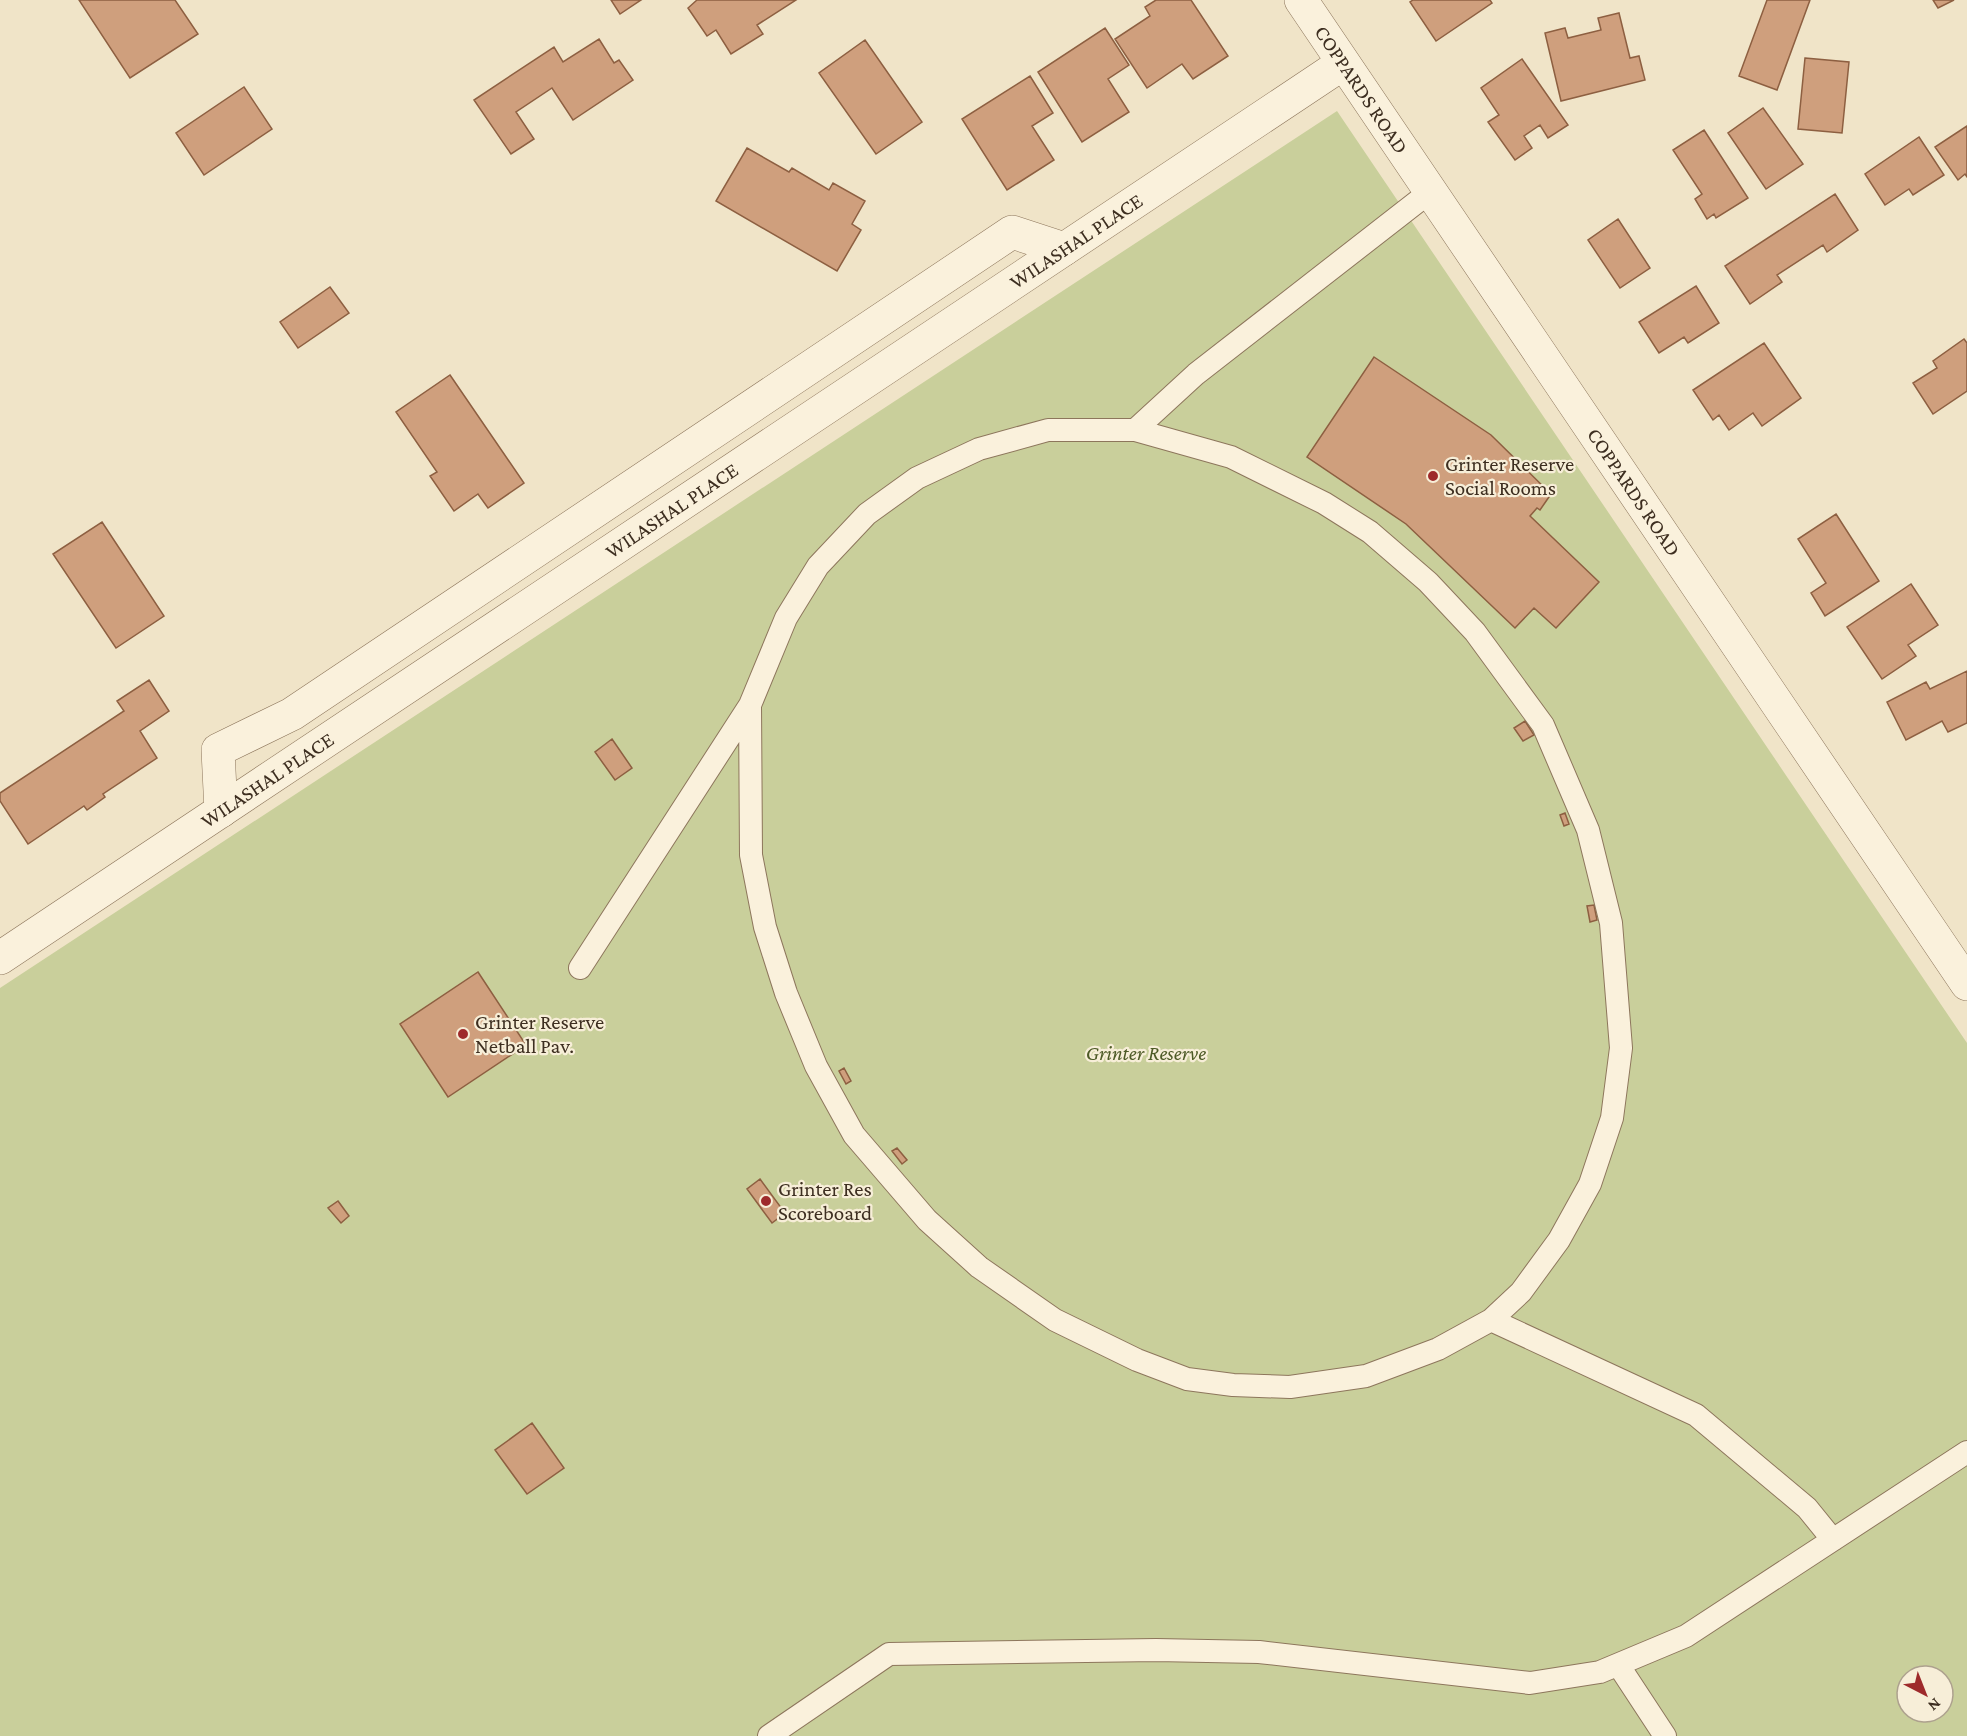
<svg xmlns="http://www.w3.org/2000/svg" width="1967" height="1736" viewBox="0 0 1967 1736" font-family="'Crimson Pro',serif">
<rect width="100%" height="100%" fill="#f0e4c8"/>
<path fill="#c9cf9b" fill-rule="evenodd" d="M1337,111L1967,1043V1736H0V988ZM1907,1676H1943V1712H1907Z"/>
<path fill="#cf9f7d" stroke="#8d5f41" stroke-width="1.5" d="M79,0H175L198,34L130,78Z
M611,0H641L620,14Z
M697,0H796L757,25L763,34L731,54L716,30L707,36L688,8Z
M1156,0H1191L1228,56L1193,79L1182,64L1147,88L1115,39L1150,16L1145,7Z
M1413,0H1490L1492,3L1436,41L1410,2Z
M1767,0H1810L1777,90L1739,76Z
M1933,0H1954L1938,8Z
M1619,13L1630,58L1639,56L1645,80L1561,101L1545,33L1565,28L1568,38L1601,30L1598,18Z
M1105,28L1129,65L1108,79L1129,112L1082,142L1038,72Z
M599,39L614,63L619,60L633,80L573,120L552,88L516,112L534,139L511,154L474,100L554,47L563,62Z
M865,40L922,122L876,154L819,73Z
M1805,58L1849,62L1842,133L1798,129Z
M1522,59L1568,125L1548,138L1540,125L1524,136L1532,148L1515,160L1488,122L1499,115L1481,88Z
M1030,76L1053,113L1032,126L1054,160L1007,190L962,119Z
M244,87L272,129L204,175L176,133Z
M1763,108L1803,164L1766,189L1728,133Z
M1967,126V177L1965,174L1958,180L1935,147Z
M1704,130L1748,198L1716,218L1714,214L1707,219L1695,199L1702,194L1673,150Z
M1919,137L1944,175L1913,195L1909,189L1885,205L1865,174Z
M747,148L789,172L792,168L829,190L833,183L865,201L852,224L861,230L837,271L716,201Z
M1835,194L1858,230L1827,252L1823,245L1777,275L1782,282L1750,304L1725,266Z
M1618,219L1650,268L1620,288L1588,240Z
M1696,286L1719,323L1688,343L1684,337L1659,353L1639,322Z
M330,287L349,313L298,348L280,322Z
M1964,339L1967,343V391L1933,414L1913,383L1937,368L1933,361Z
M1764,343L1801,398L1762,426L1753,413L1729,430L1719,415L1713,420L1693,390Z
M1374,357L1491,435L1551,494L1540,510L1537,508L1530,516L1599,582L1556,628L1534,608L1515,628L1406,524L1307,457Z
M450,375L524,483L488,508L478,494L454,511L430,476L437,472L396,412Z
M1836,514L1879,581L1825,616L1811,593L1826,583L1798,539Z
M102,522L164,616L116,648L53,554Z
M1911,584L1938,625L1908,645L1916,656L1882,679L1847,627Z
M1967,671V723L1948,732L1942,721L1906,740L1887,702L1926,682L1930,689Z
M149,680L169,711L140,731L157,758L103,794L105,797L87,810L84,806L28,844L0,801V793L124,711L117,701Z
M1525,721L1534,735L1523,741L1514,728Z
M612,739L632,768L615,780L595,752Z
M1565,813L1569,824L1564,826L1560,815Z
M1594,905L1597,920L1590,922L1587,906Z
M478,972L526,1045L448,1097L400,1024Z
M844,1068L851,1081L846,1084L839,1071Z
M897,1148L907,1160L902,1164L892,1151Z
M760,1179L785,1213L772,1223L747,1189Z
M338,1201L349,1216L341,1223L328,1208Z
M532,1423L564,1468L527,1494L495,1450Z"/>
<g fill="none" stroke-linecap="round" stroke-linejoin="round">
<defs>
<path id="service" d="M1048,430H1135L1231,457L1324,503L1370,532L1428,582L1475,632L1543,725L1588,830L1611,923L1621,1048L1612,1118L1590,1184L1559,1240L1521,1292L1491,1320L1438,1349L1366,1376L1290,1387L1233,1385L1187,1379L1137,1360L1055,1320L979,1267L927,1220L854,1135L816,1066L786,993L765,927L751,855L750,705L786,618L818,566L867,514L917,478L979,449Z
M1135,430L1196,374L1431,191
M580,968L750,705
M1491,1320L1696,1415L1807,1508L1833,1540
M1619,1666L1665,1736
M769,1736L889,1654L1156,1650L1259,1652L1530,1683L1600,1672L1686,1636L1967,1452"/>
<g id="minor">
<path d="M221,811L218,750L292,714L1012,232L1064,249"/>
<path id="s1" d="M0,958L1342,64"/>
</g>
<g id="tertiary">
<path id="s2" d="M1301,0L1967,984"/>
</g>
</defs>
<use href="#service" stroke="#8d765c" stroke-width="24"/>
<use href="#minor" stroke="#8d765c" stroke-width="34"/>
<use href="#tertiary" stroke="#8d765c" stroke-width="34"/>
<use href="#service" stroke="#faf1dc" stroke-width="22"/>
<use href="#minor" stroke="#faf1dc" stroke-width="33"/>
<use href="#tertiary" stroke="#faf1dc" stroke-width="33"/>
</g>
<g fill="#9e2a2b" stroke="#f7eed8" stroke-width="2">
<circle cx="1433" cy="476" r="6"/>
<circle cx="463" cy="1034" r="6"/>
<circle cx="766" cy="1201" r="6"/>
</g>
<g text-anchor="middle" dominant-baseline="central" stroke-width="4.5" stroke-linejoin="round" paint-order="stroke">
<g font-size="21" fill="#3d2e20" stroke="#f7eed8">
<text stroke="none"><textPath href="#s2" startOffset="108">COPPARDS ROAD</textPath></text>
<text stroke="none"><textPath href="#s1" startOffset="1293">WILASHAL PLACE</textPath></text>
<text stroke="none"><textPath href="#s2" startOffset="594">COPPARDS ROAD</textPath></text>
<text stroke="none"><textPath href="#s1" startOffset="807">WILASHAL PLACE</textPath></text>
<text stroke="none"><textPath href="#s1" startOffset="321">WILASHAL PLACE</textPath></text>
</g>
<g font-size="21" fill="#3d2e20" stroke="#f7eed8" text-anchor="start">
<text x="1445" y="464">Grinter Reserve<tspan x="1445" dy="24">Social Rooms</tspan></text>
<text x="475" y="1022">Grinter Reserve<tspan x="475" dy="24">Netball Pav.</tspan></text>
<text x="778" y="1189">Grinter Res<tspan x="778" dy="24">Scoreboard</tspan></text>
</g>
<g font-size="21" font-style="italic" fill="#4d5a26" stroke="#f7eed8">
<text x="1146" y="1053">Grinter Reserve</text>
</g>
</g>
<g transform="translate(1925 1694) rotate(138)"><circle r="28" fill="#f7eed8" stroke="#ada18e" stroke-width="1.5"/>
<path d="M0-4.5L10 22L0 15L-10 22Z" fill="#9e2a2b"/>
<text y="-9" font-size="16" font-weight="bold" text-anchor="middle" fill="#3d2e20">N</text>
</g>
</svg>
